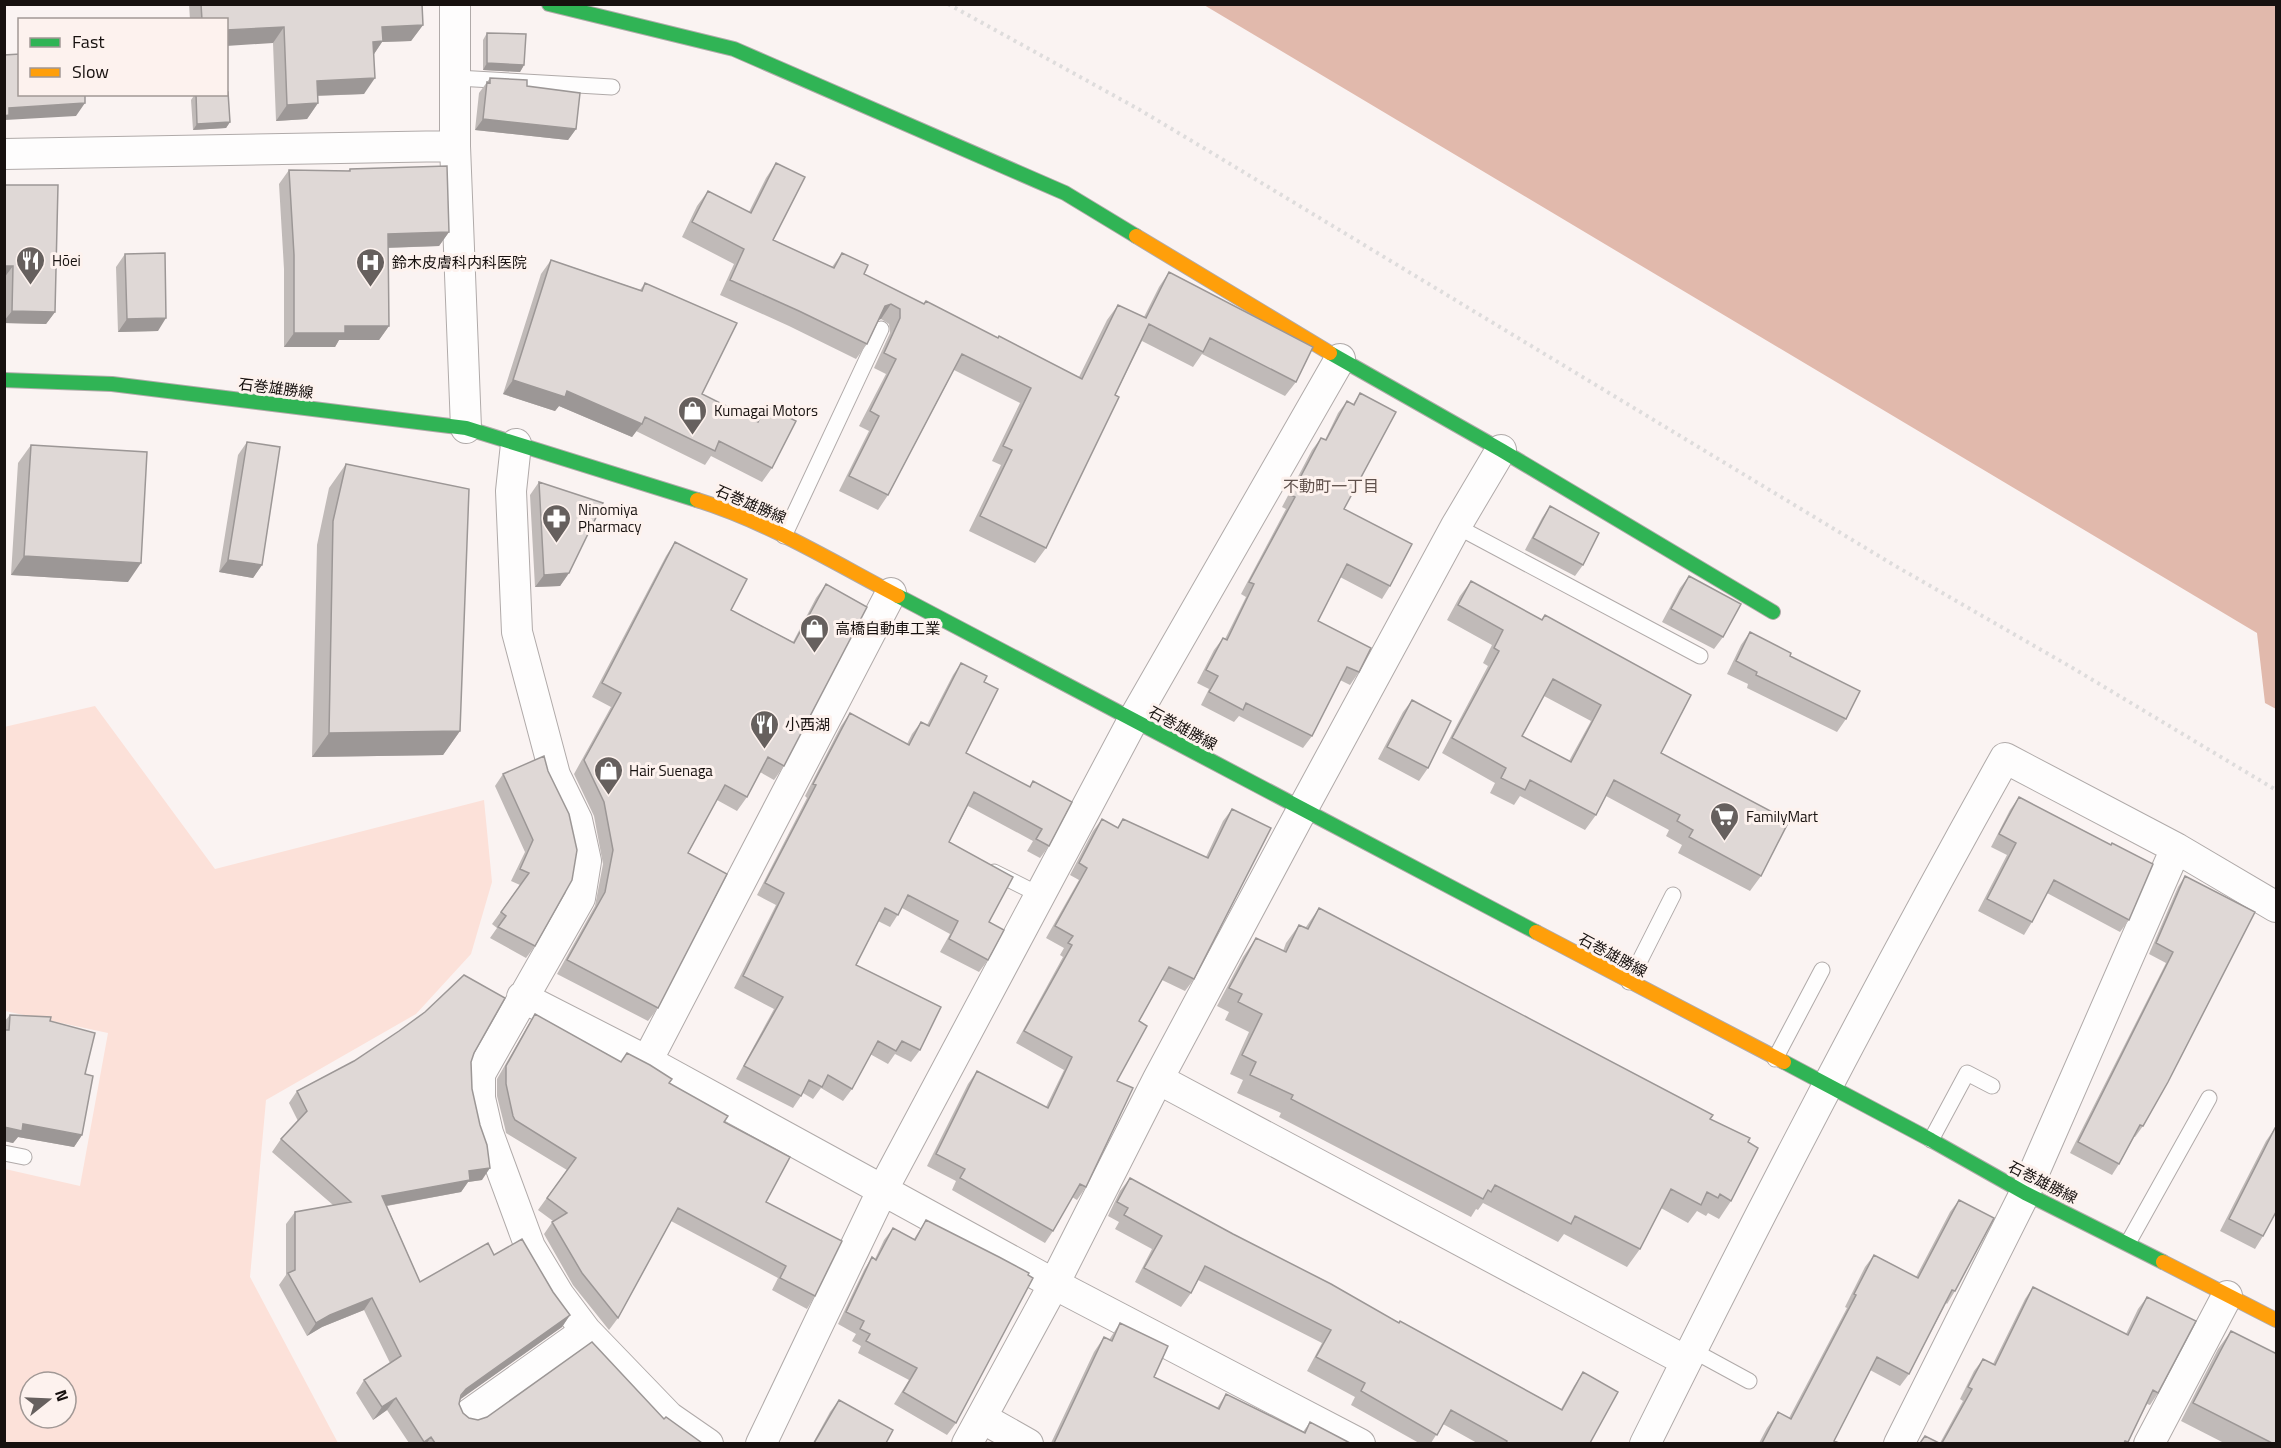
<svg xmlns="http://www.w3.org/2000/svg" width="2281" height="1448" viewBox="0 0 2281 1448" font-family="'Titillium Web','Noto Sans JP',sans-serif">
<rect width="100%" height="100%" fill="#faf3f2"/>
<path fill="#fce1d9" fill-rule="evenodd" d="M95,706L215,869L484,800L492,882L471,954L416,1014L266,1100L250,1277L338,1443H5V1169L80,1186L108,1033L5,1011L4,727ZM30,1382H66V1418H30Z"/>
<path fill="#e1b9ac" d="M1204,5H2276V709L2265,703L2257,633Z"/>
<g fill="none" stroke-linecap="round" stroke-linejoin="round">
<defs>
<path id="lane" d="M457,78L612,87
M1456,526L1700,656
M784,536L881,329
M994,872L1040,895
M1629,982L1673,895
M1775,1059L1822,970
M1931,1140L1967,1073L1992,1086
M4,1153L24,1157
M2128,1243L2209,1098
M1692,1350L1749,1381"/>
<path id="street" d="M455,4V146L466,428
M4,154L455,146
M516,444L511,491L517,632L555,775L577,820L586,861L580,898L480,1074V1098L488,1133L530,1247L559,1295L586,1331L669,1417L708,1444
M522,997L647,1061L1054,1284L1360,1444
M647,1061L891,593
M1158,1079L1686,1361
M468,1415L586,1331
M982,1418L1028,1444
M761,1444L882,1191L1040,895L1133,720L1340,359
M967,1444L1054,1284L1158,1079L1302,810L1456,526L1501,450
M1645,1444C1760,1212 1879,983 2005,758L2176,848L2276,907
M1899,1444L2025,1193L2176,848
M2149,1444L2227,1296"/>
<path id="fast" d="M549,4L734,49L1065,193L1136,236
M1330,353L1501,450L1773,612
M4,380L112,384L466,428L697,500
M898,596L1536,932
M1784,1062L1931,1140L2025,1193L2163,1262"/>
<path id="slow" d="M1136,236L1330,353
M697,500C768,522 833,562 898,596
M1536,932L1784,1062
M2163,1262L2276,1320"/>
</defs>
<use href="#lane" stroke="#b0aaa9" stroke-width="17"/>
<use href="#street" stroke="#b0aaa9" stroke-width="32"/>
<use href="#fast" stroke="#b0aaa9" stroke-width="16"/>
<use href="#slow" stroke="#b0aaa9" stroke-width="16"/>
<path stroke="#dedcdc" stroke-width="4" stroke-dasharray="3 4.5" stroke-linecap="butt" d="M948,4L1140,110L1212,153L1892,564L2071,667L2276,790"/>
<use href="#lane" stroke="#fefdfd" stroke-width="15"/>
<use href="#street" stroke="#fefdfd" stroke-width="30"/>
<use href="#fast" stroke="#30b455" stroke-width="14"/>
<use href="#slow" stroke="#ff9f0a" stroke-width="14"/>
</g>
<path fill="#c0bab8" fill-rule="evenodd" d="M189,4H422L423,25L411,41L382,42L374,54L364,94L317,96L318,103L307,119L276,121L273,43L226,20H190Z
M487,33L524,65L520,72L483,70V40Z
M490,78L527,86L576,129L568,140L475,130L479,93Z
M195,94H226L230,122L226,128L193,130L191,100Z
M776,163L773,240L832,267L842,253L864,274L924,304L1079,377L1107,320L1118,305L1144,317L1159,287L1169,272L1296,382L1285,396L1202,354L1193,367L1142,341L1115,395L1046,548L1035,563L969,531L1001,465L992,461L1020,403L954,370L888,495L878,510L839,491L869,431L859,426L886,374L874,368L890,333L889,324L881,319L879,320L867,344L856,359L789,326L720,295L734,264L682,237L697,206L708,191L749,212L766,178Z
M350,169L449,232L439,246L388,248L389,326L379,340H339L335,347H284V269L279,184L289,170L348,171Z
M4,185L55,312L46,324L4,323Z
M125,254L158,331L118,332L116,267Z
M551,260L640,290L645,283L702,394L756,421L766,406L772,468L762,482L711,456L705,465L636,431L632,437L559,406L555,411L503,394L541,274Z
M1360,393L1344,509L1390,586L1382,599L1340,577L1318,621L1359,672L1350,685L1340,680L1312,736L1303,748L1239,716L1234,722L1201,705L1209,689L1197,683L1214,650L1223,638L1225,639L1246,597L1241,594L1286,509L1282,507L1312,450L1321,438L1325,440L1338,413L1347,401L1353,404Z
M247,442L262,565L253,578L219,572L238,455Z
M31,445L128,582L11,575L18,463Z
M346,464L460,731L443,755L312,757L317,545L329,488Z
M539,482L569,573L560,586L535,587L530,495Z
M1550,506L1583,565L1575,576L1525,550L1542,518Z
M675,542L731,610L793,642L816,598L826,584L784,766L774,780L760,772L747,797L737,811L717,800L688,853L658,1008L648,1021L557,974L595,906L603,864L594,816L574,774L611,707L592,697L666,556Z
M1689,576L1723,637L1714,649L1662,622L1680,588Z
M1471,581L1661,753L1761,876L1750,891L1678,853L1682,845L1666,836L1669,830L1606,796L1596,815L1585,830L1520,796L1514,805L1490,793L1495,783L1442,753L1488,666L1483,663L1492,645L1447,620L1460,596ZM1544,696L1591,721L1569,761L1522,736Z
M1750,632L1790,656L1846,719L1837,732L1747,688L1748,684L1727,674L1741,645Z
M961,663L984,682L966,753L1029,787L1033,781L1049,846L1040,858L1027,851L1033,841L968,806L949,842L989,922L988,960L979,972L940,952L950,934L902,908L890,927L878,921L856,965L920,1050L911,1062L895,1054L888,1064L870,1054L852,1089L843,1101L821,1088L813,1099L803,1093L793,1108L736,1079L774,1009L734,988L776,905L757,895L807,798L805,796L841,726L850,713L907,744L912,734L921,722L927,725L953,675Z
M1412,700L1428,768L1419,781L1378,759L1403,712Z
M544,756L535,946L526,958L490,938L497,928L492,924L520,885L511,881L525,852L495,786L503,774Z
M2019,797L2129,920L2120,932L2047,893L2032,922L2024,935L1978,911L2007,855L1991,847L2010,810Z
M1232,809L1194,979L1185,991L1162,980L1139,1021L1117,1081L1086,1187L1077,1200L1072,1197L1053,1231L1045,1243L952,1190L956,1181L927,1166L968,1084L977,1071L1046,1107L1064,1070L1016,1043L1063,957L1060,955L1064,948L1046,938L1079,880L1070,875L1093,831L1102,819L1117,828L1123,819L1206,857L1223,821Z
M2185,876L2255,912L2143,1126L2135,1137H2134L2119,1164L2112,1175L2070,1153L2166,963L2149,954L2178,887Z
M1319,908L1710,1119L1748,1142L1731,1201L1719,1219L1708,1213L1706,1216L1697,1211L1688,1223L1661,1208L1640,1249L1627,1267L1564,1234L1558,1242L1483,1203L1478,1210L1476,1209L1471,1217L1279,1117L1281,1113L1237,1093L1243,1080L1230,1074L1249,1032L1225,1020L1229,1012L1217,1006L1243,957L1256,938L1283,951L1286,943L1299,925L1306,927Z
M535,1014L621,1062L627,1053L724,1122L815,1296L807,1309L772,1290L778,1278L671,1221L618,1318L609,1330L573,1285L544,1234L553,1221L538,1210L567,1170L506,1133L505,1128L497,1096V1079L527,1027Z
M10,1015L50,1021L85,1074L82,1135L74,1147L18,1137L13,1143L4,1141V1022Z
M474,1053L471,1062L472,1089L482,1180L468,1182L461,1192L387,1206L420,1282L494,1255L553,1292L570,1315L562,1327L460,1399L459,1404L463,1413L469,1418L478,1420L664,1419L702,1443H409L387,1410L373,1420L356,1393L364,1380L390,1363L364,1310L322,1327L307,1336L279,1285L286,1275V1224L295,1212L333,1205L272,1152L281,1139L298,1121L289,1103L297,1091Z
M2275,1128L2263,1236L2255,1249L2220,1231L2266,1141Z
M1130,1178L1233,1234L1561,1409L1574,1386L1583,1372L1590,1443H1477L1443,1424L1431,1443H1419L1351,1405L1355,1397L1307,1371L1322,1343L1198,1280L1191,1293L1181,1307L1135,1282L1152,1249L1115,1229L1119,1222L1108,1216L1120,1191Z
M1959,1200L1955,1291L1947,1304L1946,1303L1909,1374L1900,1386L1870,1370L1834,1441L1839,1443H1759L1767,1428L1778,1412L1789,1418L1847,1308L1845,1307L1865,1267L1874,1255L1916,1277L1950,1212Z
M926,1220L956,1423L947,1435L894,1404L909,1380L858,1353L861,1346L852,1341L856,1334L838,1324L864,1270L872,1257L875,1259L884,1240L893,1228L914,1239Z
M2033,1287L2126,1334L2138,1309L2147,1297L2158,1393L2150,1405L2147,1404L2127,1443H1940L1963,1401L1960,1399L1974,1371L1983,1359L1993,1364L2025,1299Z
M1120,1323L1154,1377L1217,1408L1226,1394L1303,1432L1310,1422L1350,1443H1051L1094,1352L1104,1337L1109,1340Z
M2231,1331L2277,1443H2224L2181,1421L2218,1349Z
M839,1400L886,1443H813L830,1412Z"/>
<path fill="#9c9796" d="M423,25L411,41L382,42L372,57L370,43L382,27Z
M284,27L273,43L226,46V30Z
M487,63L524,65L520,72L483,70Z
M375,78L364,94L306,96L317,81Z
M85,103L76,116L5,120L4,122V114L9,108Z
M318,103L307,119L276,121L287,105Z
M483,119L576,129L568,140L475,130Z
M230,122L226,128L193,130L197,124Z
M449,232L439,246L379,248L388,234Z
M4,266H13L4,278Z
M891,304L881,319L875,321L885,306Z
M12,311L55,312L46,324L4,323V321Z
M166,318L158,331L118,332L127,319Z
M345,326H389L379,340H339L335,347H284L294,333Z
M513,380L567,391L642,424L632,437L559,406L555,411L503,394Z
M24,556L141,563L128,582L11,575Z
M228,560L262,565L253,578L219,572Z
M569,573L560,586L535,587L544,575Z
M460,731L443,755L312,757L329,733Z
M23,1124L82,1135L74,1147L18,1137L13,1143L4,1141V1127Z
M490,1168L482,1180L468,1182L461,1192L374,1208L382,1196L469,1171Z
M372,1298L364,1310L322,1327L307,1336L316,1323L330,1315Z
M570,1315L562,1327L458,1401L466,1389Z
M396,1398L387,1410L373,1420L382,1407Z
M431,1437L427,1443H423L424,1442Z"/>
<path fill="#dfd8d6" stroke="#9c9796" stroke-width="1.5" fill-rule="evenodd" d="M201,4H422L423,25L382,27L383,41L373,42L375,78L317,81L318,103L287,105L284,27L226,30V20H202Z
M487,33L526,34L524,65L487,63Z
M20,54V94H85V103L9,108V115L4,116V55Z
M490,78L527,80V86L580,93L576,129L483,119L487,82L490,83Z
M226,92H228L230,122L197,124L196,94H226Z
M776,163L805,177L773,240L834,268L842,253L868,265L864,274L924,304L926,301L998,338L999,336L1082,379L1118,305L1146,318L1169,272L1313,347L1296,382L1210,338L1203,352L1149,324L1115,395L1119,397L1046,548L980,516L1012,450L1003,446L1031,388L962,354L888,495L849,476L879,416L870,411L896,359L884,353L900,318V309L891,304L885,306L867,344L799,311L730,280L744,249L692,222L708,191L751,213Z
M447,166L449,232L388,234L389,326H345V333H294V255L289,170L350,171V169Z
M4,185H58L55,312L12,311L13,266H4Z
M165,253L166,318L127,319L125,254Z
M551,260L642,291L645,283L737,323L702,394L758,422L766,406L796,421L772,468L719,441L715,451L645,417L642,424L567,391L565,397L513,380Z
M1360,393L1396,412L1344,509L1412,544L1390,586L1347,564L1318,621L1371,648L1359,672L1347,667L1312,736L1246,703L1243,710L1209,692L1218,676L1206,670L1223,638L1227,640L1254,584L1249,582L1295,497L1291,495L1321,438L1326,440L1347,401L1354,405Z
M247,442L280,447L262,565L228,560Z
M31,445L147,452L141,563L24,556Z
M346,464L469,489L460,731L329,733L333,521Z
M539,482L603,503L569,573L544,575Z
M1550,506L1599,533L1583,565L1533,538Z
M675,542L747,579L731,610L794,643L826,584L867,607L784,766L768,757L747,797L725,785L688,853L727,874L658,1008L567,960L605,892L613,850L604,802L584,760L621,693L602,683Z
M1689,576L1741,604L1723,637L1671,609Z
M1471,581L1542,620L1545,615L1691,695L1661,753L1789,821L1761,876L1689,837L1693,830L1677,821L1680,815L1614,780L1596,815L1530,780L1525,790L1501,778L1506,768L1452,738L1499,651L1494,648L1503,630L1458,605ZM1553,679L1601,705L1571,762L1522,736Z
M1750,632L1791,653L1790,656L1860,691L1846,719L1756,675L1757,672L1736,661Z
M961,663L987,676L984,682L998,689L966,753L1030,787L1033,781L1072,802L1049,846L1036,839L1042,829L974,792L949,842L1013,877L989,922L1004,930L988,960L949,939L958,921L908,895L898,915L885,908L856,965L941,1007L920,1050L902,1041L896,1051L878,1041L852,1089L828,1075L822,1087L809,1080L801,1096L744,1066L783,997L743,976L784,893L765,883L816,785L813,784L850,713L909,745L921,722L929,726Z
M1412,700L1451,721L1428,768L1387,747Z
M544,756L548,771L569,814L577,850L572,880L535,946L498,927L506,916L501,912L529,873L520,869L533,840L503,774Z
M2019,797L2111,845L2112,843L2153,864L2129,920L2054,880L2032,922L1987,899L2016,843L1999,834Z
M1232,809L1271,828L1194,979L1169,967L1139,1021L1147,1026L1117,1081L1133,1088L1086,1187L1080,1184L1053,1231L960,1178L965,1169L936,1154L977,1071L1048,1108L1072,1057L1024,1031L1072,945L1068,943L1073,936L1055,926L1087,868L1079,863L1102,819L1118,828L1123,819L1208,858Z
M2185,876L2255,912L2168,1082L2143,1126L2140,1125L2119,1164L2078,1142L2173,952L2156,943Z
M1319,908L1713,1115L1710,1119L1750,1138L1748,1142L1758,1148L1731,1201L1720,1194L1718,1198L1707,1192L1701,1205L1671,1189L1640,1249L1575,1216L1571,1224L1495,1185L1491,1192L1488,1190L1483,1199L1291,1099L1293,1095L1250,1075L1256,1062L1242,1055L1262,1014L1238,1002L1242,994L1229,988L1256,938L1286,952L1299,925L1308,929Z
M464,975L505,998L474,1053L471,1062L472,1089L480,1125L487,1145L490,1168L469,1171L470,1180L382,1196L420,1282L488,1243L494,1255L522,1239L553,1292L570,1315L466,1389L461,1395L459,1404L463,1413L469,1418L478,1420L487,1417L592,1342L664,1419L666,1417L702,1443H435L431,1437L424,1442L396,1398L382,1407L364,1380L401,1356L372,1298L330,1315L316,1323L288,1273L295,1270V1212L351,1202L281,1139L307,1111L297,1091L354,1061L399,1031L425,1012Z
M535,1014L621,1062L627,1053L650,1065L672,1079L669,1083L728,1116L724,1122L790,1157L766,1202L842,1241L815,1296L780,1278L786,1266L678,1208L618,1318L582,1273L552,1222L567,1213L547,1198L576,1158L515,1120L513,1116L506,1084V1066Z
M10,1015L51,1017L50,1021L95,1033L85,1074L93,1076L82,1135L23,1124L22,1131L4,1127V1030H9Z
M2275,1128L2277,1129V1210L2263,1236L2229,1219Z
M1130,1178L1233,1234L1331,1284L1399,1323L1400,1321L1562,1410L1583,1372L1618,1392L1590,1443H1506L1507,1441L1451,1410L1437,1435L1361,1391L1365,1383L1316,1357L1331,1330L1205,1266L1191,1293L1144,1268L1162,1236L1124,1215L1128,1208L1117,1202Z
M1959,1200L1994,1218L1955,1291L1952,1290L1909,1374L1877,1357L1834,1441L1839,1443H1762L1778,1412L1791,1419L1856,1295L1854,1294L1874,1255L1918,1278Z
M926,1220L999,1257L1029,1273L1028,1275L1033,1278L956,1423L903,1392L917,1368L866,1341L870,1334L860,1329L864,1321L846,1312L872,1257L876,1260L893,1228L915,1240Z
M2033,1287L2128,1335L2147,1297L2196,1321L2158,1393L2153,1390L2128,1442L2125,1441L2124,1443H1942L1972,1389L1968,1387L1983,1359L1995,1365Z
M1120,1323L1168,1346L1154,1377L1219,1409L1226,1394L1305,1433L1310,1422L1350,1443H1054L1104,1337L1112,1341Z
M2231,1331L2277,1354V1443H2272L2193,1403Z
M839,1400L893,1430L886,1443H814Z
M1925,1436L1939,1443H1920Z"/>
<defs>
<symbol id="restaurant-pin" viewBox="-11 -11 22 30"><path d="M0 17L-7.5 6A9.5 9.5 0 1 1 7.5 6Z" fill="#66605e" stroke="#fdf2ee"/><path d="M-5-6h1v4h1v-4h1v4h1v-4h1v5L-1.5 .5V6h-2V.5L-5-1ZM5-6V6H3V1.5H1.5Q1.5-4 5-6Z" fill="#fff"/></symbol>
<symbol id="hospital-pin" viewBox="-11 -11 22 30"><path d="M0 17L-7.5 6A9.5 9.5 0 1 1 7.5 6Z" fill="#66605e" stroke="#fdf2ee"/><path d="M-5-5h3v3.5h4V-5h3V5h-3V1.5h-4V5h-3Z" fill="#fff"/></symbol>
<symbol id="shop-pin" viewBox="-11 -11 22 30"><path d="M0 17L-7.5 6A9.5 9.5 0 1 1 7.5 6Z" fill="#66605e" stroke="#fdf2ee"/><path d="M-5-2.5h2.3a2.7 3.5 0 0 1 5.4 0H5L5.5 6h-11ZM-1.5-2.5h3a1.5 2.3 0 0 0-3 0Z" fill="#fff"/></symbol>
<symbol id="pharmacy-pin" viewBox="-11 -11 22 30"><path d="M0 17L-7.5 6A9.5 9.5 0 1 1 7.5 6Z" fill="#66605e" stroke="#fdf2ee"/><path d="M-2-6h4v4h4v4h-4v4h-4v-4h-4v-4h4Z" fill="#fff"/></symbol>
<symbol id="supermarket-pin" viewBox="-11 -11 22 30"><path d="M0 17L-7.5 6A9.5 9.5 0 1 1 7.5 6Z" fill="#66605e" stroke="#fdf2ee"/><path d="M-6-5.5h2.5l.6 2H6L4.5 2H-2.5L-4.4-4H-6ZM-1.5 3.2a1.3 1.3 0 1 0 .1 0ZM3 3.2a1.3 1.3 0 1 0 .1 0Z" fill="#fff"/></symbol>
</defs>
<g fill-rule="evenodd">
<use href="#restaurant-pin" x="14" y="244" width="33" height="45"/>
<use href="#hospital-pin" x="354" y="246" width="33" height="45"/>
<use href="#shop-pin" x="676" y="394" width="33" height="45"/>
<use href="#pharmacy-pin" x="540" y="502" width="33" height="45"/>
<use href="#shop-pin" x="798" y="612" width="33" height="45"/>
<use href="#restaurant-pin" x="748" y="708" width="33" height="45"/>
<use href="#shop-pin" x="592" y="754" width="33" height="45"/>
<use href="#supermarket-pin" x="1708" y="800" width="33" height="45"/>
</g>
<g text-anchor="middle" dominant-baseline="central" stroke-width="6" stroke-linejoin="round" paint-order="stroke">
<g font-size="15" fill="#17110f" stroke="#fdf2ee" text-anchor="start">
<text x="52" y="260">Hōei</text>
<text x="392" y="262">鈴木皮膚科内科医院</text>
<text x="714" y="410">Kumagai Motors</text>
<text x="578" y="509">Ninomiya<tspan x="578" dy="17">Pharmacy</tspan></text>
<text x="835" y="628">高橋自動車工業</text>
<text x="785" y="724">小西湖</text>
<text x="629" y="770">Hair Suenaga</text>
<text x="1746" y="816">FamilyMart</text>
</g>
<g font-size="15" fill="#17110f" stroke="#fdf2ee">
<text transform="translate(276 388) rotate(7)">石巻雄勝線</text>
<text transform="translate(751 504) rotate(23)">石巻雄勝線</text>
<text transform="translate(1183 728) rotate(28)">石巻雄勝線</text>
<text transform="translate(1613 955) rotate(28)">石巻雄勝線</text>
<text transform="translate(2043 1182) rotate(27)">石巻雄勝線</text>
</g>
<g font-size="16" fill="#60514c" stroke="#fdf2ee">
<text x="1331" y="486">不動町一丁目</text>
</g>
</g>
<rect width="2281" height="1448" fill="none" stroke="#17110f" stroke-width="12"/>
<rect x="18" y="18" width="210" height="78" fill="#fdf2ee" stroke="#a19895" stroke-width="1.5"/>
<rect x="30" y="38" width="30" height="9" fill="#30b455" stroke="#a19895" stroke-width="1.5"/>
<text x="72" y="48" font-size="18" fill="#17110f">Fast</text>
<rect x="30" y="68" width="30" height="9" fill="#ff9f0a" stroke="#a19895" stroke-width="1.5"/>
<text x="72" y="78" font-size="18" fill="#17110f">Slow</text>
<g transform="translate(48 1400) rotate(72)"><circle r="28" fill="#fdf2ee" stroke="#a19895" stroke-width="1.5"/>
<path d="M0-4.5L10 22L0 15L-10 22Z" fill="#66605e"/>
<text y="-9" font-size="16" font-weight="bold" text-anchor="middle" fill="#17110f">N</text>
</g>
</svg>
